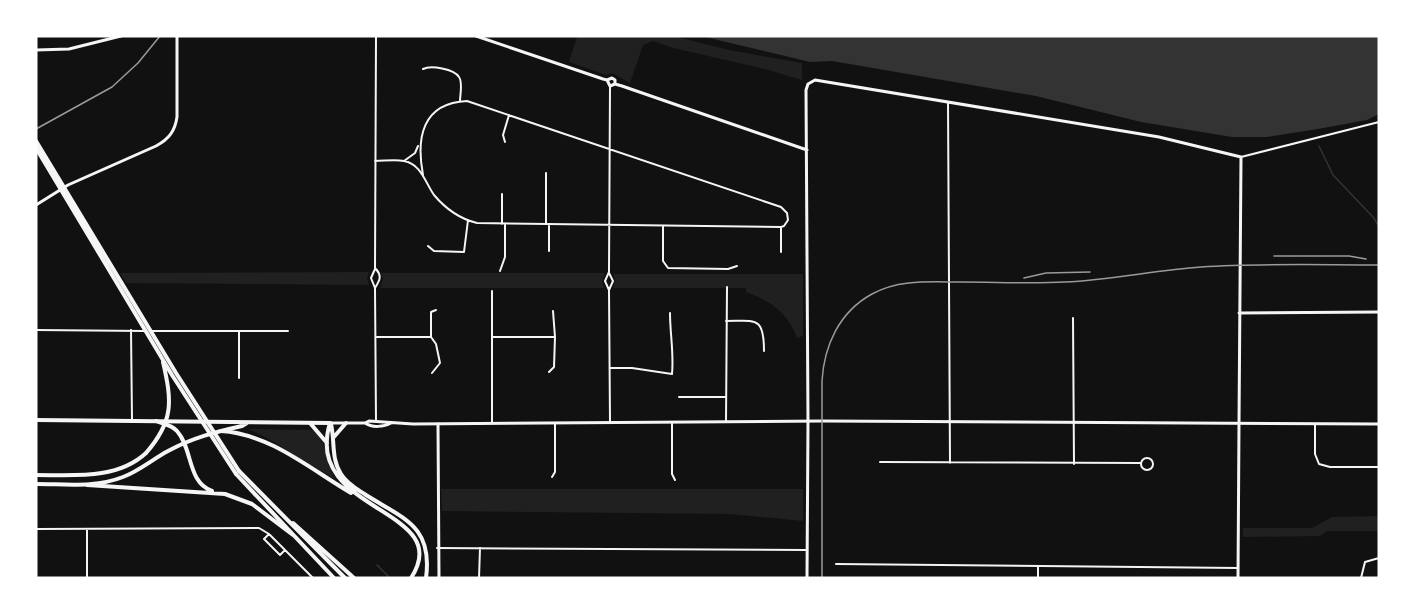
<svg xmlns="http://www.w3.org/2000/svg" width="1415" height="614" viewBox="0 0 1415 614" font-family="Roboto,sans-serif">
<rect width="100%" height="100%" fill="#111"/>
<path fill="#202020" d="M574,36H673L729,50L802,63V80L765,69L673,48L653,41L643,45L630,83L612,73L606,75L569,62L577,37Z
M369,272L367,278L369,285L126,283L120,273Z
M381,273H605L602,282L604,288H380L383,279Z
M613,274H803V336L797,338C788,313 771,301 746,292V288H613L615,279Z
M248,429L313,430C329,442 325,464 336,480L267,438Z
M441,489H803V521L730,514L442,511Z
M1379,516V531H1327L1320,536L1243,537V528H1312L1332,517Z"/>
<path fill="#333" d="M701,36H1379V114L1367,120L1318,129L1267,137H1232L1141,122L1036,96L832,61L810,62Z"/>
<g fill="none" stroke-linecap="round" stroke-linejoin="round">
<path stroke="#333" stroke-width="1.5" d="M1319,146L1333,175L1373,217L1379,226
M377,565L390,578"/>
<path stroke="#f5f5f5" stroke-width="2" d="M423,69C431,65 454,69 459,77C463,82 460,95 460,101
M948,102L950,463
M505,142L503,135L509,115
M1241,157L1379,122
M375,161C384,161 395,159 404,161C421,164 425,182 434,195C445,208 460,219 477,223L781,227
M404,161L415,153L418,146
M546,173V224
M423,175C416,138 422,103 467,101L781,207L787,213L788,220L784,226L781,227
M502,224V194
M663,226V261L668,268L728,269L737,266
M781,227V252
M428,246L434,251L464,252L468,220
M549,251V224
M500,271L505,257V224
M375,288C380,280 382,276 376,269
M609,290L613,281L609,273
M1073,318L1074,464
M726,321C756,321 764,316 764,351
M36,330L144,331
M131,330L132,420
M150,331H288
M377,337H431L436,344L440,363L432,373
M431,337V312L436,310
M493,337H555
M610,368H632L672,374C674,353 670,334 670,313
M549,372L554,367L555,337L553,311
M239,378V331
M679,397H726
M376,421L375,288L371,278L375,269L376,36
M726,421L727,287
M610,422L609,290L605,281L609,272L610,86
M672,422V474L675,480
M492,423V291
M1315,425V454L1319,464L1330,467H1379
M1141 464a6 6 0 1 1 12 0a6 6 0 1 1-12 0Z
M880,462L1141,463
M552,477L555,472V423
M36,529L259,528L269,534L313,578
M269,534L264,539L280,555L285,550
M437,548L806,550
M836,564L1238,568
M1038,567V578
M87,578V529
M166,578H189
M479,578L480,548
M1361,578L1365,562L1379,558"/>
<path stroke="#f5f5f5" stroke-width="3" d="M476,36L603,79L607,80L612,78L615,80V84L622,86L807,150
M36,50L69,49L121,36
M607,80L610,86L615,84
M36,205L68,185L156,146C169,139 175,131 177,117V36
M1239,313L1379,312
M808,422L806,90L808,84L815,80L1159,137L1241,157L1239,424
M438,424L439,578"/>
<path stroke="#f5f5f5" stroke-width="3" d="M330,423H365L369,421L413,424L822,421L1379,424
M365,423C372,428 384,427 391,423
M807,578L808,422
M1238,578L1239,424"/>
<path stroke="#f5f5f5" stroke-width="4" d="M36,420L330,423
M36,475C73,475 117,480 146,453
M36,484C66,484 95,488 123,477C139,471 153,459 168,451C192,438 215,432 242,426L247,423"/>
<path stroke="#f5f5f5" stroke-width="4" d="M36,141L176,373L239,471
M36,148L172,375L236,474
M146,453C174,421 172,401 163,362"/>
<path stroke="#f5f5f5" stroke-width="4" d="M156,421C164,424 172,425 177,431C193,449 187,482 212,491
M310,423L327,443
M330,423C302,513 457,508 411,578
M331,424C335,441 331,459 341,474C347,484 357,489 366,495C404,519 433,526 426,578
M221,431C270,434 310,469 351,493
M333,438L346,423
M239,471L345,578
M236,474L334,578
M87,485L225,494L252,504L293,535
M293,523L354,578"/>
<path stroke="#9a9a9a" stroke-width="1.5" d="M36,129L112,87L138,63L160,36
M1274,256H1349L1366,259
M1024,278L1046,273L1090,272
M822,578V381C824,346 839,312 872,294C899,279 930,282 961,282C996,282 1031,284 1065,282C1111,280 1156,270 1201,267C1260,263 1320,265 1379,265"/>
</g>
<rect width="1415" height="614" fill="none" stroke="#ffffff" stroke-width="75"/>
</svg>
